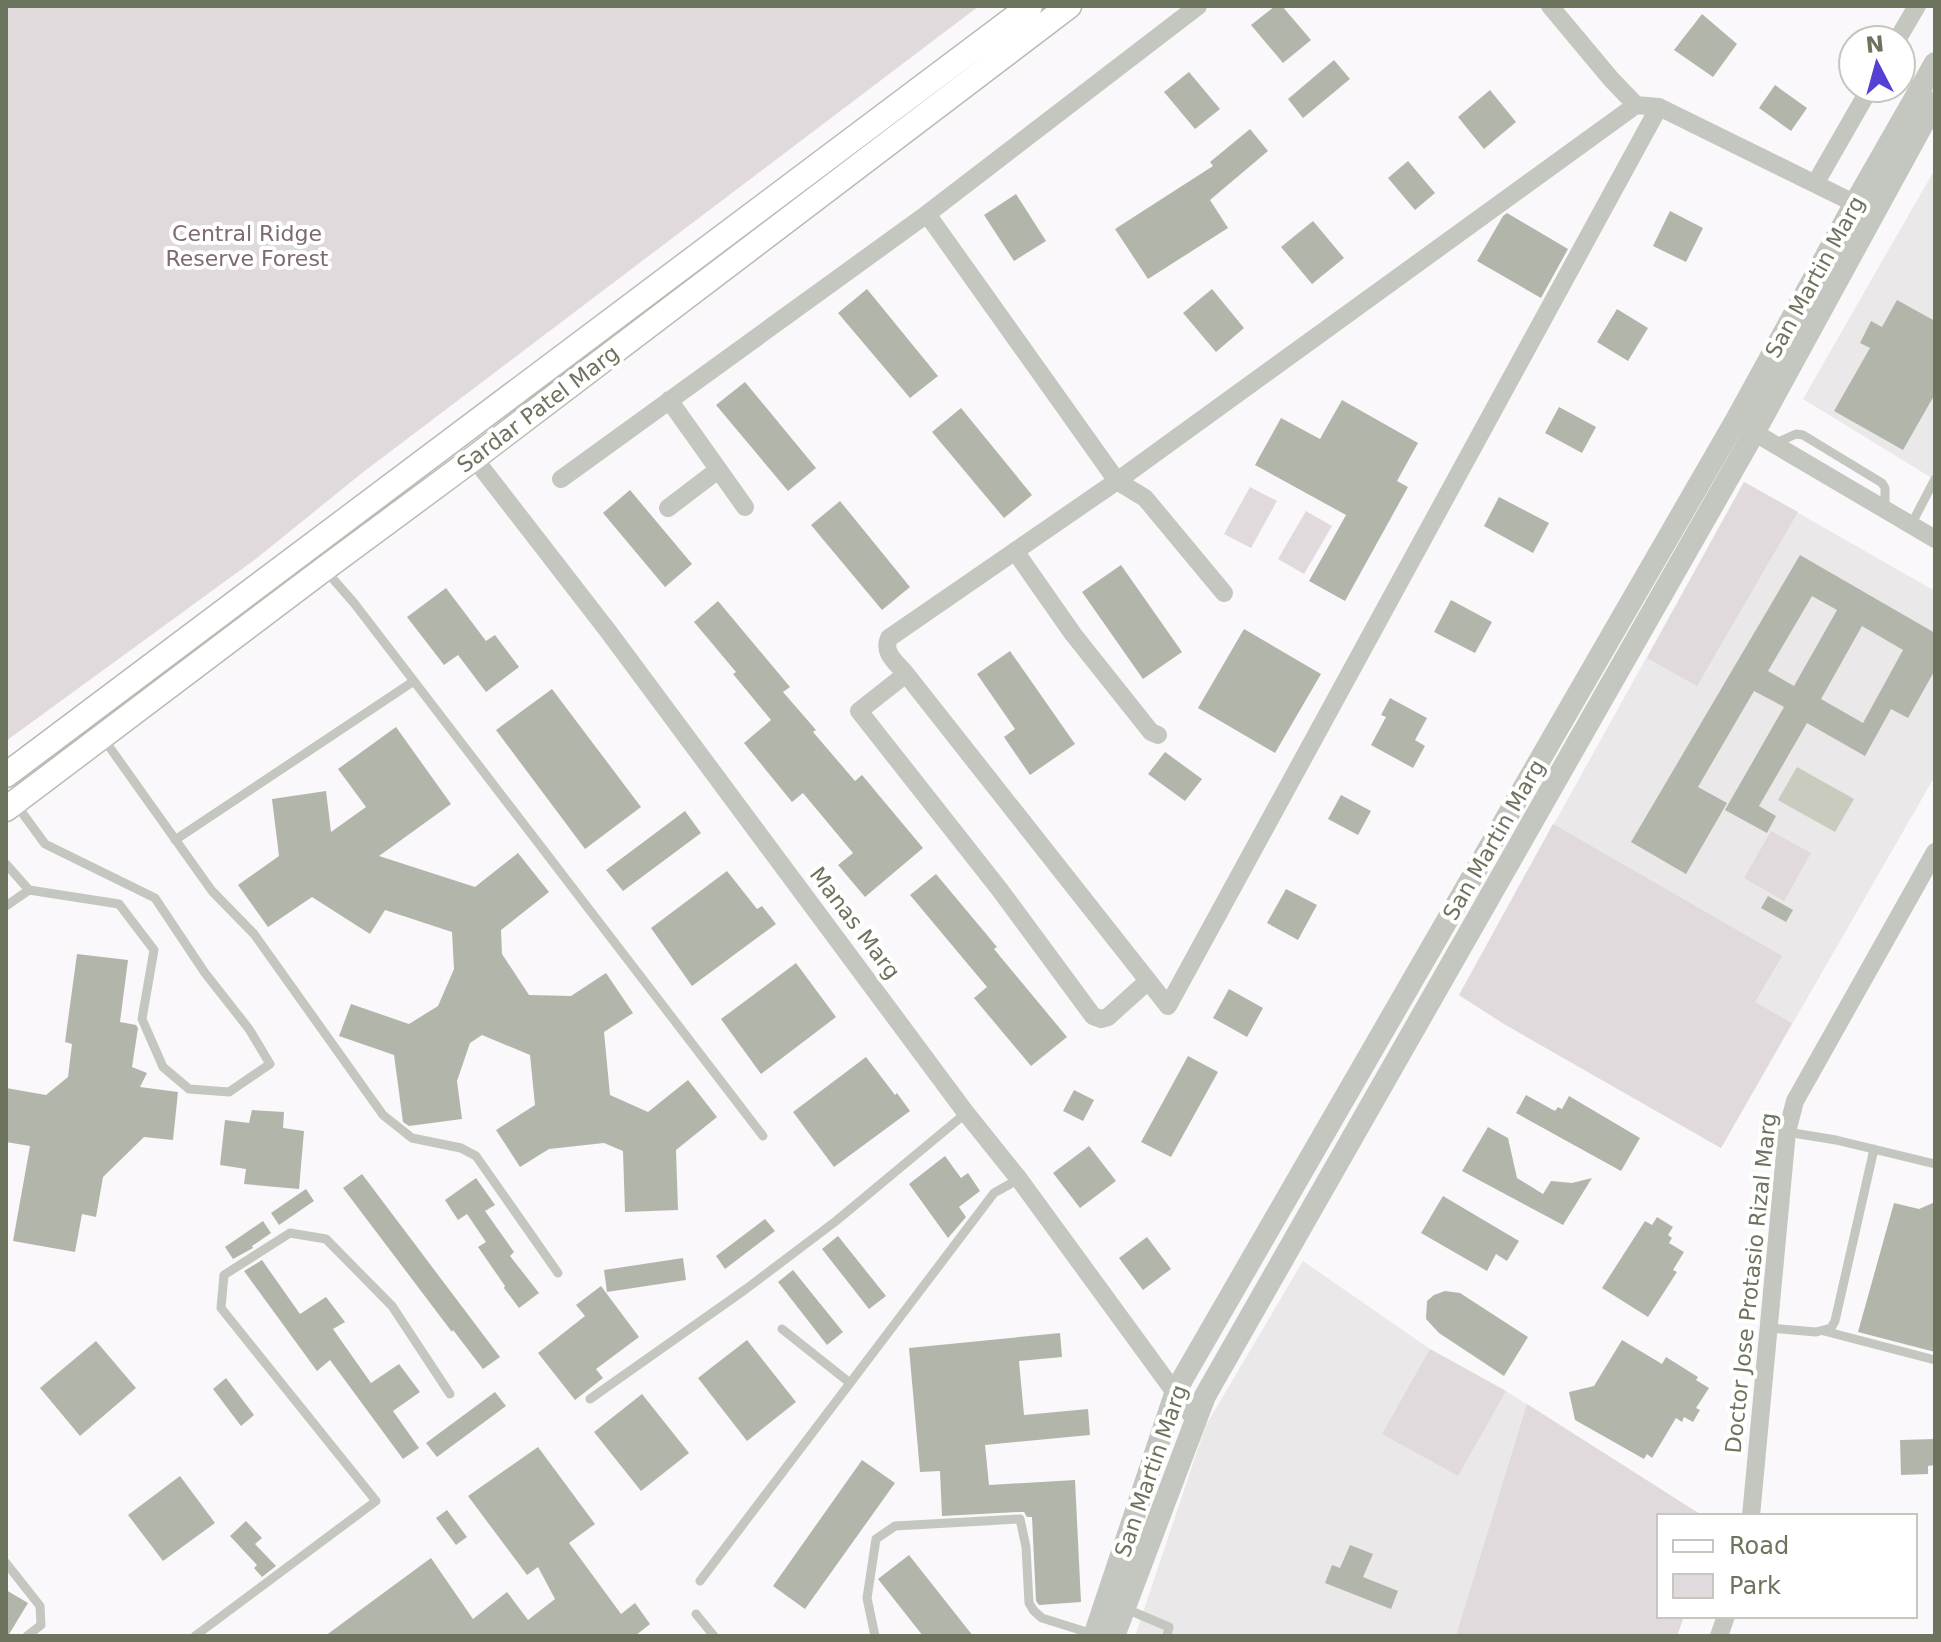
<svg xmlns="http://www.w3.org/2000/svg" width="1941" height="1642" viewBox="0 0 1941 1642" font-family="'DejaVu Sans',sans-serif">
<rect width="100%" height="100%" fill="#faf8fa"/>
<path fill="#eae8e8" d="M1935,169V480L1803,399Z
M1744,482L1935,591V776L1721,1148L1504,1024L1459,995Z
M1303,1261L1430,1349L1506,1391L1703,1516H1659V1616H1684L1677,1636H1135L1206,1425Z"/>
<path fill="#e0dadd" d="M6,6H979L362,473L257,558L6,741Z
M1744,482L1798,512L1697,686L1647,658Z
M1250,487L1277,501L1251,548L1224,534Z
M1306,511L1332,526L1304,574L1278,559Z
M1553,824L1782,956L1755,1002L1792,1023L1721,1148L1504,1024L1459,995Z
M1771,831L1811,853L1784,901L1744,878Z
M1430,1349L1506,1391L1458,1476L1382,1434Z
M1527,1404L1703,1516H1659V1616H1684L1677,1636H1456Z"/>
<path fill="#c8cbbe" d="M1797,767L1854,799L1835,832L1778,800Z"/>
<path fill="#b2b6aa" fill-rule="evenodd" d="M1275,6H1282L1311,40L1283,63L1251,25Z
M1702,14L1737,44L1713,77L1674,50Z
M1334,60L1350,79L1303,118L1288,99Z
M1189,72L1220,109L1195,129L1164,92Z
M1775,85L1807,108L1791,131L1759,108Z
M1490,90L1516,122L1484,149L1458,117Z
M1250,129L1268,151L1210,200L1228,228L1148,279L1115,229L1213,166L1210,162Z
M1408,161L1435,193L1415,210L1388,178Z
M1016,194L1046,241L1014,261L984,215Z
M1670,211L1703,228L1686,262L1653,246Z
M1507,213L1568,249L1541,298L1477,261L1503,216Z
M1313,221L1344,258L1312,284L1281,247Z
M867,289L938,376L910,398L838,313Z
M1212,289L1244,328L1216,352L1183,313Z
M1897,300L1935,321V394L1903,450L1834,411L1870,348L1860,343L1871,321L1882,327Z
M1617,309L1648,328L1628,361L1597,342Z
M745,382L816,468L788,491L716,405Z
M1342,400L1418,443L1397,481L1408,487L1345,601L1309,581L1346,515L1255,465L1281,418L1320,439Z
M1559,407L1596,427L1582,453L1545,433Z
M961,408L1032,495L1004,518L932,432Z
M630,490L692,564L665,587L603,513Z
M1499,497L1549,523L1533,553L1484,526Z
M840,501L910,587L882,610L811,525Z
M1800,555L1935,633V670L1908,718L1891,709L1865,756L1807,723L1759,806L1776,816L1767,833L1725,810L1784,707L1754,691L1698,787L1727,803L1686,874L1631,842ZM1812,596L1837,610L1794,686L1768,671ZM1862,626L1903,650L1863,723L1821,699Z
M1121,565L1182,652L1143,679L1082,592Z
M446,588L486,641L495,635L519,667L486,692L458,655L444,665L407,617Z
M1451,600L1492,622L1475,653L1434,632Z
M718,601L790,687L783,692L816,730L813,732L855,781L862,775L923,848L865,897L838,865L853,853L803,793L792,802L744,743L771,720L733,674L736,672L694,622Z
M1244,629L1321,674L1275,753L1198,708Z
M1010,651L1075,744L1030,775L1004,737L1015,729L977,674Z
M552,689L641,807L585,849L496,730Z
M1390,698L1427,718L1415,740L1425,746L1413,768L1371,745L1386,717L1381,715Z
M396,727L451,804L379,856L475,887L518,853L549,892L501,930L502,954L529,995L571,996L606,973L633,1013L604,1032L610,1095L648,1112L688,1080L717,1117L676,1150L678,1210L625,1212L623,1151L604,1143L549,1149L520,1167L496,1130L535,1105L530,1055L482,1035L470,1043L457,1081L462,1119L409,1126L403,1122L394,1055L339,1036L351,1004L409,1024L438,1006L454,969L452,932L385,910L370,934L312,897L268,927L238,885L279,856L272,799L326,791L331,832L366,807L338,769Z
M1165,752L1202,779L1185,801L1148,774Z
M1341,795L1371,811L1358,835L1328,819Z
M685,811L701,833L623,891L606,870Z
M727,871L757,909L762,906L776,924L692,986L651,928Z
M936,874L997,947L994,949L1067,1037L1031,1066L974,998L987,987L910,895Z
M1286,889L1317,905L1298,940L1267,923Z
M1768,896L1793,910L1786,922L1761,908Z
M77,954L128,960L120,1022L136,1025L138,1028L132,1067L147,1073L140,1087L178,1092L173,1140L144,1137L103,1177L96,1217L82,1214L75,1252L13,1241L30,1146L6,1142V1088L46,1095L68,1077L72,1044L65,1042Z
M796,963L836,1017L761,1074L721,1019Z
M1229,989L1263,1008L1247,1037L1213,1018Z
M1188,1056L1218,1072L1171,1157L1141,1142Z
M866,1057L895,1095L897,1093L910,1111L834,1167L793,1112Z
M1074,1090L1094,1100L1083,1121L1063,1111Z
M1526,1095L1555,1111L1558,1107L1562,1109L1569,1096L1640,1138L1621,1171L1516,1113Z
M252,1110L284,1112L283,1128L304,1131L299,1189L244,1184L246,1169L220,1165L225,1120L249,1123Z
M1488,1127L1508,1138L1517,1178L1543,1194L1551,1181L1572,1183L1592,1178L1563,1225L1462,1171Z
M1089,1146L1116,1181L1080,1208L1053,1173Z
M945,1156L961,1178L968,1173L980,1191L959,1207L966,1217L948,1238L909,1184Z
M362,1174L500,1357L483,1369L453,1330L452,1332L343,1188Z
M476,1178L495,1205L485,1211L514,1252L510,1256L539,1293L519,1308L504,1288L505,1286L478,1247L486,1242L467,1214L458,1220L445,1200Z
M306,1189L314,1201L279,1225L271,1213Z
M1443,1196L1519,1241L1507,1261L1496,1254L1487,1271L1421,1233Z
M1935,1202V1352L1858,1332L1894,1203L1919,1209Z
M1657,1217L1673,1227L1668,1235L1672,1238L1669,1243L1684,1252L1673,1270L1677,1272L1648,1317L1602,1288L1645,1221L1652,1225Z
M765,1219L775,1231L725,1269L716,1256Z
M263,1221L271,1233L252,1246L253,1248L233,1259L225,1247Z
M838,1236L886,1296L869,1309L822,1249Z
M1147,1237L1171,1269L1143,1290L1119,1258Z
M683,1258L686,1280L607,1292L604,1270Z
M262,1260L300,1314L326,1297L345,1322L333,1329L371,1383L399,1364L420,1392L393,1411L419,1448L403,1459L330,1360L317,1371L244,1271Z
M793,1270L843,1332L827,1345L778,1282Z
M601,1286L639,1337L596,1369L603,1378L575,1400L538,1353L585,1316L576,1305Z
M1445,1291L1460,1293L1528,1337L1504,1376L1439,1333L1426,1319L1427,1301L1434,1295Z
M1060,1333L1062,1357L1019,1361L1024,1415L1088,1409L1090,1435L985,1445L989,1485L1075,1480L1081,1602L1039,1605L1036,1601L1032,1517H1027L1024,1512H1020L942,1516L940,1471L920,1472L909,1348Z
M747,1340L796,1402L747,1441L698,1378Z
M1622,1340L1662,1364L1666,1357L1698,1377L1696,1380L1709,1388L1696,1408L1700,1410L1693,1422L1684,1417L1682,1422L1676,1418L1652,1458L1647,1454L1644,1459L1575,1420L1569,1392L1594,1386Z
M96,1341L136,1388L80,1436L40,1388Z
M226,1378L254,1415L241,1426L213,1389Z
M495,1392L506,1406L437,1457L426,1443Z
M642,1394L689,1453L641,1491L594,1432Z
M1935,1439V1465L1928,1466V1474L1901,1475L1900,1440Z
M538,1447L595,1524L569,1543L621,1614L635,1603L650,1624L635,1636H325L431,1558L473,1619L507,1592L528,1620L555,1599L538,1567L527,1575L468,1496Z
M862,1460L895,1483L805,1609L773,1586Z
M180,1476L215,1523L163,1561L128,1515Z
M447,1510L467,1537L456,1545L436,1518Z
M246,1521L262,1538L255,1544L276,1566L262,1577L254,1568L257,1565L230,1536Z
M1350,1545L1373,1554L1363,1577L1398,1591L1391,1609L1325,1583L1332,1565L1340,1568Z
M909,1555L973,1636H923L878,1579Z
M6,1590L28,1603L8,1636H6Z"/>
<g fill="none" stroke-linecap="round" stroke-linejoin="round">
<defs>
<path id="secondary" d="M6,775L1030,6
M6,809L324,569L474,458L1069,6"/>
</defs>
<use href="#secondary" stroke="#b9bcb2" stroke-width="27"/>
<path stroke="#c4c7bf" stroke-width="9" d="M1774,444L1796,434L1803,435L1882,483L1885,488V510
M1911,525L1935,479
M326,571L354,603L763,1136
M103,738L212,891L254,934L383,1115L412,1138L461,1148L476,1156L558,1273
M175,840L414,681
M6,864L29,890L119,904L154,950L142,1019L163,1067L189,1089L229,1092L270,1064L249,1029L205,973L155,898L45,844L15,803
M6,906L29,890
M1787,1132L1836,1140L1935,1164
M1768,1328L1816,1332L1831,1328L1835,1321L1874,1149
M782,1329L850,1383
M1824,1331L1935,1360
M590,1399L746,1289L836,1221L966,1113
M6,1563L40,1606L41,1625L27,1636
M700,1581L994,1193L1019,1179
M1124,1608L1169,1627L1167,1636
M696,1614L714,1636
M195,1636L376,1501L221,1308L224,1275L290,1233L326,1239L392,1306L450,1394
M875,1636L867,1598L876,1539L895,1526L1020,1519L1026,1547L1029,1603L1034,1611L1042,1618L1093,1634"/>
<path stroke="#c4c7bf" stroke-width="18" d="M1550,6L1611,79L1636,105
M1897,40L1917,6
M1659,107L1168,1006L906,674C897,663 882,653 889,638L1117,481L1636,105L1659,107L1864,208
M1815,184L1870,88
M927,214L1117,481L1145,498L1224,593
M669,400L745,507
M1745,427L1935,539
M474,458L608,631L966,1113L1019,1179L1195,1420
M561,479L927,214L1198,6
M668,508L718,470
M1015,551L1073,634L1151,732L1158,735
M906,674L859,711L1000,890L1093,1016L1101,1019L1108,1017L1148,981
M1751,1516L1787,1132L1795,1101L1935,852
M1719,1636L1726,1616"/>
<path stroke="#c4c7bf" stroke-width="22" d="M1094,1636L1175,1394L1183,1378L1736,420L1855,203L1935,63
M1114,1636L1205,1396L1754,433L1935,102"/>
<use href="#secondary" stroke="#fff" stroke-width="24"/>
</g>
<g text-anchor="middle" dominant-baseline="central" stroke-width="8" stroke-linejoin="round" paint-order="stroke">
<g font-size="22" fill="#7e6a70" stroke="#fff">
<text x="247" y="233">Central Ridge<tspan x="247" dy="25">Reserve Forest</tspan></text>
</g>
<g font-size="22" fill="#6d745e" stroke="#fff">
<text transform="translate(1815 277) rotate(-61)">San Martin Marg</text>
<text transform="translate(538 409) rotate(-37)">Sardar Patel Marg</text>
<text transform="translate(1494 840) rotate(-60)">San Martin Marg</text>
<text transform="translate(855 923) rotate(53)">Manas Marg</text>
<text transform="translate(1751 1283) rotate(-84)">Doctor Jose Protasio Rizal Marg</text>
<text transform="translate(1151 1471) rotate(-71)">San Martin Marg</text>
</g>
</g>
<rect width="1941" height="1642" fill="none" stroke="#6d745e" stroke-width="16"/>
<rect x="1657" y="1514" width="260" height="104" fill="#ffffff" stroke="#c5c7bf" stroke-width="2"/>
<rect x="1673" y="1540" width="40" height="12" fill="#ffffff" stroke="#c5c7bf" stroke-width="2"/>
<text x="1729" y="1554" font-size="24" fill="#6d745e">Road</text>
<rect x="1673" y="1574" width="40" height="24" fill="#e0dadd" stroke="#c5c7bf" stroke-width="2"/>
<text x="1729" y="1594" font-size="24" fill="#6d745e">Park</text>
<g transform="translate(1877 64) rotate(354)"><circle r="38" fill="#ffffff" stroke="#c5c7bf" stroke-width="2"/>
<path d="M0-6L14 30L0 20L-14 30Z" fill="#5440d2"/>
<text y="-12" font-size="22" font-weight="bold" text-anchor="middle" fill="#6d745e">N</text>
</g>
</svg>
